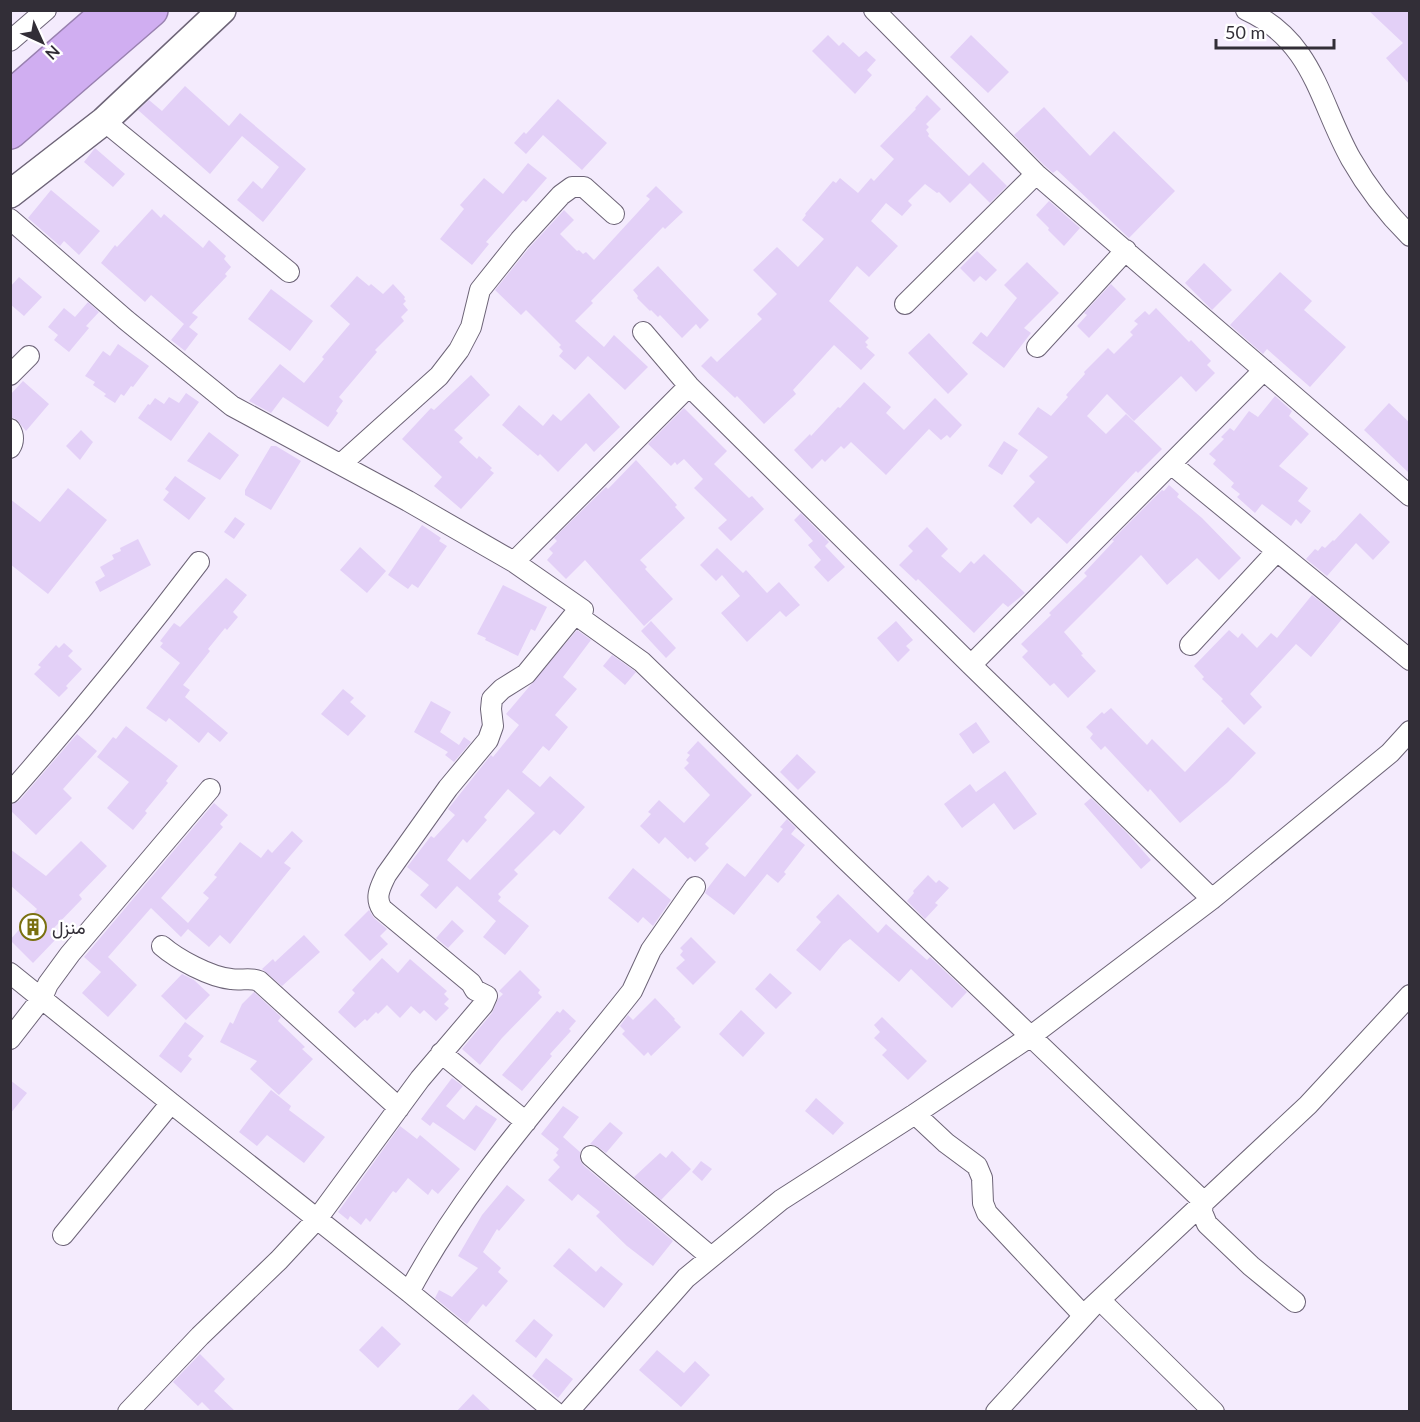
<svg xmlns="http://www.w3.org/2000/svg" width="1420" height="1422" viewBox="0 0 1420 1422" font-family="Lato,Vazirmatn,sans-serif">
<rect width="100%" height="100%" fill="#f4ebfd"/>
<path fill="#e3d0f7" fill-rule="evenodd" d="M1368,10H1410V85L1386,58L1403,43Z
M828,35L839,46L843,42L859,57L866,51L876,60L867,70L872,75L855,94L812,51Z
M971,35L1009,72L988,93L950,57Z
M185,86L229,126L240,113L306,169L263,222L237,200L253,181L262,189L279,167L242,136L210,174L138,110L149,100L162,111Z
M927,95L941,109L926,124L929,127L926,130L929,134L928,136L969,176L983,162L1007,186L990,203L970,183L950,203L939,192L937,193L925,184L908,201L912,205L902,216L886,203L871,221L898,246L869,277L857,266L829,301L869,338L865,342L868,345L866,347L875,355L861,370L834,345L793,390L796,394L764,424L737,396L735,398L701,366L711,356L717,362L762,319L757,314L777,294L753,270L777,247L798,267L824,239L802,220L806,215L805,214L833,181L836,183L840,178L858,193L871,178L874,181L894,159L880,146L916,109L915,108Z
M558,99L607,143L582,170L543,135L526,154L514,143L524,132L526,134Z
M1044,107L1090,156L1114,131L1175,191L1129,238L1057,170L1053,173L1044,165L1014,135Z
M95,148L125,174L113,187L84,162Z
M528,163L547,178L526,202L523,200L486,242L489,244L472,265L440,239L464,209L460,205L484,178L503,194Z
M656,186L683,212L665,229L663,227L591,301L593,303L575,321L604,347L614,335L648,367L625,390L588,356L575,370L559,356L563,351L559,347L561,345L526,310L521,315L495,290L529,248L564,210L574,220L560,234L577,251L579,250L583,254L586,252L594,260L650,199L646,196Z
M51,190L100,231L79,255L64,241L60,246L28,218Z
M1049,201L1080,228L1064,246L1048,230L1049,228L1036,215Z
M152,209L161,218L164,214L203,248L209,240L226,256L224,259L231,267L225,274L227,276L192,313L198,317L189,327L198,334L185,351L171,340L184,324L151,295L145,302L101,263L115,245L117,247Z
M977,251L997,270L986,281L980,276L974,282L960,268Z
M1027,262L1059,293L1024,328L1031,333L1004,368L972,343L981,332L987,337L1017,298L1004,285Z
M1204,263L1232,290L1212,310L1185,283Z
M658,266L709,320L700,329L696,324L682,338L660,315L658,317L651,310L650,311L637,298L638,296L633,290Z
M1280,272L1312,301L1304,310L1346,347L1310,387L1267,349L1263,354L1230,325Z
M357,276L369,286L371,284L383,294L393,284L405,297L404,299L406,301L403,304L408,310L401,317L404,321L375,350L377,352L339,397L343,401L336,411L338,413L328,427L283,397L271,413L249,401L280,364L304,383L324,359L322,357L350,324L330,306Z
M19,277L42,297L24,316L10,304V287Z
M1111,284L1126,299L1089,338L1077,326L1087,315L1084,313Z
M271,289L313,321L290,351L248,319Z
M88,302L99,312L86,326L89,328L69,352L54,340L58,335L48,327L64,308L75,317Z
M1156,308L1189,342L1191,340L1211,361L1207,365L1215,373L1196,392L1181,376L1134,421L1107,394L1087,416L1106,434L1126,414L1162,449L1138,473L1136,471L1067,544L1038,517L1031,524L1013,506L1035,482L1029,476L1048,457L1018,434L1038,407L1051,416L1068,397L1066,395L1085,374L1084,372L1108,348L1114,354L1133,335L1130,332L1138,324L1134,321L1145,311L1149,315Z
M929,333L968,374L948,394L908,353Z
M118,344L149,366L133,387L131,386L124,396L121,394L115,403L104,396L106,394L93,385L95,382L85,376L103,351L110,356Z
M471,375L490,395L454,430L463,438L459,442L477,459L479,456L492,468L490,470L494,473L461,509L434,486L442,477L402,439L431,408L434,410Z
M23,381L49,404L26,431L16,419L10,417V395Z
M864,382L891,407L886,413L904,430L935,398L962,425L950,438L947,435L941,440L929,429L886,475L851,442L844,449L841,446L825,462L822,459L812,469L794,450L810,434L811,436L838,407L840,408Z
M186,393L199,402L171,441L138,418L148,404L150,405L155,398L164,404L169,397L179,403Z
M589,393L620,427L594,452L586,443L558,472L540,454L538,456L502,425L519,405L543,426L553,414L561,421Z
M1275,396L1292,411L1289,416L1309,434L1279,466L1308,488L1298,501L1311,511L1301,524L1296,519L1291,526L1262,504L1255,513L1237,497L1240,494L1231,487L1234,483L1213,464L1216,460L1209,454L1224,439L1221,437L1230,428L1234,431L1249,411L1258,417Z
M1389,403L1410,423V474L1364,430Z
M684,408L727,451L714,464L749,498L752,496L764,509L731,541L718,528L727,520L694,488L703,479L684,459L677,465L675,462L671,466L648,444Z
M81,430L93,442L80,460L66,446Z
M209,432L239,455L220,480L187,461Z
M1004,441L1018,450L1002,475L988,466Z
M271,446H276L301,461L271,510L245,495V490Z
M636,460L677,505L675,507L685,518L640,560L647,567L645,569L673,599L644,626L585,560L566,579L547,560L553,553L549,549L557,541L554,538L606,487L608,489Z
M175,476L206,498L189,520L163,500L169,492L165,489Z
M1169,485L1179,494L1177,497L1202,518L1241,558L1219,580L1197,558L1167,585L1141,555L1064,632L1083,654L1081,655L1096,671L1068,698L1054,683L1050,686L1022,657L1028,651L1021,644L1051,615L1049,613L1087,576L1084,573L1114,541L1112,540L1162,490L1164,491Z
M68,488L107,520L48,594L10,564V499L40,522Z
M801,513L829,542L825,546L845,567L828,582L814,567L821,560L808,545L813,541L794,520Z
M1360,513L1390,542L1373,560L1356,543L1327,576L1306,559L1315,549L1318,551L1322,546L1325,548L1333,540L1334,541Z
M235,517L245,524L234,539L224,532Z
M422,525L441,538L439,541L447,546L418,588L412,584L408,589L388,575Z
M927,527L948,549L941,556L960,573L971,561L974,564L984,554L1025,593L1008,607L1003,603L974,633L918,579L916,581L899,565L913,551L908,546Z
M138,539L151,565L100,592L95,582L105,576L100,567L114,559L112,555L121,551L120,548Z
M360,547L386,571L367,593L340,570Z
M717,548L743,573L746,570L767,593L779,582L800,605L786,617L780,611L747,642L721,613L740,596L722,575L716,581L700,565Z
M226,578L247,595L233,612L238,617L227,630L225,628L208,649L210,651L183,685L190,690L185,697L228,733L220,742L208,732L199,743L169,718L166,722L146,708L180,663L160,647L163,643L160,641L174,623L180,627Z
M503,585L547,607L535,631L531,629L518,656L485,640L486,638L477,634Z
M1312,595L1342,619L1311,657L1296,644L1250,694L1262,707L1244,725L1221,701L1223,699L1202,679L1204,677L1194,666L1229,630L1238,638L1242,633L1257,648L1271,633L1277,638Z
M651,621L676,648L666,658L641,631Z
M896,621L913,640L906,646L910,650L898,662L877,638Z
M577,630L591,640L563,677L577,689L555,715L568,727L549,751L543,746L522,772L540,787L550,776L585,807L560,835L554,830L514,870L518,874L498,894L501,897L498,901L529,926L505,955L483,937L496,921L457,886L436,909L420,895L429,885L407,867L431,836L434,838L455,815L448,809L491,755L493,757L519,725L506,714ZM508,789L535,813L470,880L447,860L463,839L467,843L487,820L484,817Z
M64,643L73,651L68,656L82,669L66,686L68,688L59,697L34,674L41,667L38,665L56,645L59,648Z
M612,655L636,672L625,685L603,666Z
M343,689L354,698L350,702L366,716L348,736L321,714Z
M431,701L451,712L440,732L459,745L464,737L471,742L454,762L445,755L448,752L414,732Z
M1111,708L1147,745L1152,739L1185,772L1228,727L1256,753L1228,782L1180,823L1150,789L1148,792L1105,746L1101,750L1090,738L1093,734L1086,727L1102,712L1104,714Z
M976,722L990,742L973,754L959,734Z
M126,726L178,766L166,781L168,783L145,811L147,813L133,830L107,808L129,782L97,757L113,737L116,739Z
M77,734L97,751L63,789L72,798L36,835L10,810V805L19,801Z
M698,741L752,795L705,844L709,848L695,862L690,857L688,859L665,837L659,844L640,826L651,814L648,812L659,800L684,823L710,795L684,768L689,763L686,760L690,755L687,753Z
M797,754L816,772L798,790L780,772Z
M1005,771L1037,814L1014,830L994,803L962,828L944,804L970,784L976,792Z
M1091,798L1127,833L1151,860L1141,869L1084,804Z
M214,803L228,815L220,824L223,827L161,898L188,923L209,898L203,893L217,877L214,875L240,842L261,858L268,849L272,853L292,831L303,841L284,863L291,868L230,944L220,935L209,947L188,929L181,937L151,908L108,957L137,985L108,1017L82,993L101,972L84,957Z
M787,819L796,828L791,834L805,845L784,872L786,874L778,883L767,874L734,915L705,893L707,889L727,863L745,877L783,829L780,827Z
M81,841L107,866L79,895L82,899L50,932L56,939L33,963L10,940L37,909L10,885V849L46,876Z
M633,868L671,900L653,926L643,917L638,923L608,898Z
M928,875L936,883L939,880L949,888L935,903L938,905L925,919L907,901L914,893L913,891Z
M838,894L878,933L886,924L927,960L930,957L967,992L952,1008L911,969L899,982L850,939L843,944L820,971L796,950L821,922L816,917Z
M369,910L374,918L387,929L380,936L388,944L370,961L344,935Z
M452,920L464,931L448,948L436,938Z
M304,935L320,952L282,986L262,969L273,959L275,962Z
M691,937L716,962L693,985L676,968L685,960L680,955L683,951L680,948Z
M382,958L398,973L410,959L447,991L444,994L449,999L444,1004L449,1008L436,1021L424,1010L420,1014L411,1006L400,1018L387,1005L378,1014L376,1012L367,1021L365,1019L355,1028L338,1012L355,993L352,990Z
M520,970L540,990L538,993L542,997L502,1038L480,1065L462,1049L492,1013L498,999L503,994L499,991Z
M770,973L792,993L776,1009L755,989Z
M182,974L194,980L210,995L186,1020L161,996Z
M254,992L281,1017L278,1021L305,1047L302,1049L313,1059L279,1095L250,1069L257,1061L220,1042L230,1022L233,1024L242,1004Z
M655,998L675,1019L674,1020L681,1027L651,1056L648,1052L644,1056L622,1034L625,1031L620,1026L628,1015L633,1020Z
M563,1009L576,1021L569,1029L571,1031L550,1054L552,1056L522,1091L502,1075L557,1011L560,1013Z
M741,1010L765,1033L743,1057L719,1034Z
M882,1017L927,1061L908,1080L882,1055L887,1050L874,1038L880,1032L874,1025Z
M185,1022L204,1036L188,1056L192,1059L181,1073L159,1056Z
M452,1078L463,1086L446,1106L464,1120L476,1105L497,1119L475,1151L433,1122L430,1126L421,1119Z
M10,1080L27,1093L10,1114Z
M271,1090L291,1106L289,1110L325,1137L304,1163L267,1135L257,1146L239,1132Z
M816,1098L844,1123L833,1135L805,1111Z
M563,1106L579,1117L563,1137L580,1152V1160L583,1165L673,1241L653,1266L627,1246L596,1216L600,1212L578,1194L572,1201L548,1180L560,1167L553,1160L558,1155L556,1153L559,1149L541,1134Z
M610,1122L623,1133L606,1153L598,1147L590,1144Z
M400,1126L417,1139L420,1135L460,1169L438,1194L432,1189L428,1195L408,1178L396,1193L393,1191L370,1222L366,1218L361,1225L350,1216L348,1220L338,1212Z
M672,1151L691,1169L661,1200L634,1177L660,1153L666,1158Z
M701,1161L712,1169L702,1181L692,1172Z
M507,1185L525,1200L499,1231L497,1229L483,1252L501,1268L498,1272L508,1281L486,1307L483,1304L467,1324L435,1298L439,1290L452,1297L478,1268L458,1256L482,1215Z
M569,1248L596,1272L601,1266L623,1284L604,1308L553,1266Z
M534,1319L553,1335L536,1358L515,1341Z
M382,1326L401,1344L378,1368L359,1350Z
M657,1350L684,1373L695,1361L710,1375L681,1407L639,1370Z
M200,1354L225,1379L214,1391L236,1412H212L202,1402L198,1406L173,1382Z
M546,1358L573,1379L558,1398L532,1376Z
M473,1394L492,1412H456Z"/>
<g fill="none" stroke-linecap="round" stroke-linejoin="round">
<defs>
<path id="street" d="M874,10L1036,174L1410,496
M1246,10C1314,41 1319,102 1351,159C1367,187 1387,213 1410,236
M10,41L46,10
M104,121L289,272
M10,219L126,320L232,406L408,501L514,562L583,610L575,614L642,662L844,858L1203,1201L1202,1212L1207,1224L1251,1266L1295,1302
M905,304L1036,174
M643,332L689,386L971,665L1212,899
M1037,347L1126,250
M10,375L29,356
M10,429C14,435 14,442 10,448
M341,464L439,376L459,350L471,327L480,290L520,240L561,195L572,187H584L614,214
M1171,464L1410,660
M514,562L689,386
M1190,645L1277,551
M971,665L1264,370
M10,793C76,718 139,641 199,562
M162,946C177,959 210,977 231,979C241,981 250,977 259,981L399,1108
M10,973L171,1103L409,1292L555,1412
M10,1039L42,998L48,984L70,954L210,789
M441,1053L526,1122
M915,1114L946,1143L977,1166L982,1178L983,1203L987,1213L1084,1316
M591,1156L711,1257
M63,1235L171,1103
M409,1292C468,1181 555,1089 632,991L651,950L695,887
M1100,1300L1214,1412
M128,1412L200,1336L279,1260L317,1219L420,1079L483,1005L487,996L475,990L471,983L382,909C374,897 381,886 386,875L448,788L488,740L493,726L491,709L492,699L502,689L526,674L575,614
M568,1412L686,1278L781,1200L915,1114L1031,1036L1212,899L1390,753L1410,731
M996,1412L1092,1307L1308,1105L1410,995"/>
<path id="secondary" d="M10,194L104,121L222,10"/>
<path id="highway" d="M10,98L111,10
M10,132L151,10"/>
</defs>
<use href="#street" stroke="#6d6477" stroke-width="22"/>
<use href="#secondary" stroke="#6d6477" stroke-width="30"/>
<use href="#highway" stroke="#9981b0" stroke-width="36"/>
<use href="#street" stroke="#fff" stroke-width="20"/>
<use href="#secondary" stroke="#fff" stroke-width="27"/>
<use href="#highway" stroke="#d0aef1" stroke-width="33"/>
</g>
<defs>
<symbol id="building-ring" viewBox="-11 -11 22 22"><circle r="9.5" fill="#fff" stroke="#7a7010" stroke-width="1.5"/><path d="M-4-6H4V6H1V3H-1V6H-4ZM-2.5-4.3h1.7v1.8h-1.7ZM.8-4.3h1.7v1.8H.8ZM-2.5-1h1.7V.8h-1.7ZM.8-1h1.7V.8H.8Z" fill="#7a7010"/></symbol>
</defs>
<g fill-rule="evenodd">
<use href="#building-ring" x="18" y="912" width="30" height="30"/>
</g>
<g text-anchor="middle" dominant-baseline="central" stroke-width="4.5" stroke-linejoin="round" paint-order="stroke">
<g font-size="18" fill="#322e37" stroke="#fff" text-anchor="start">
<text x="52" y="927">منزل</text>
</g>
</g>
<rect width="1420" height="1422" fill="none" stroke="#322e37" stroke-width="24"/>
<g transform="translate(42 42) rotate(135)" stroke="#ffffff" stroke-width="4.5" paint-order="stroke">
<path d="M0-4.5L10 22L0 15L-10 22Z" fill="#322e37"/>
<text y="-9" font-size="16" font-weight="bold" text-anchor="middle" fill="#322e37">N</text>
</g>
<path d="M1216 39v9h118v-9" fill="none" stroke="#322e37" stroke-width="3"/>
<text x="1225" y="39" font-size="18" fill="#322e37" stroke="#ffffff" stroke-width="4.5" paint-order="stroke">50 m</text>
</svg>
